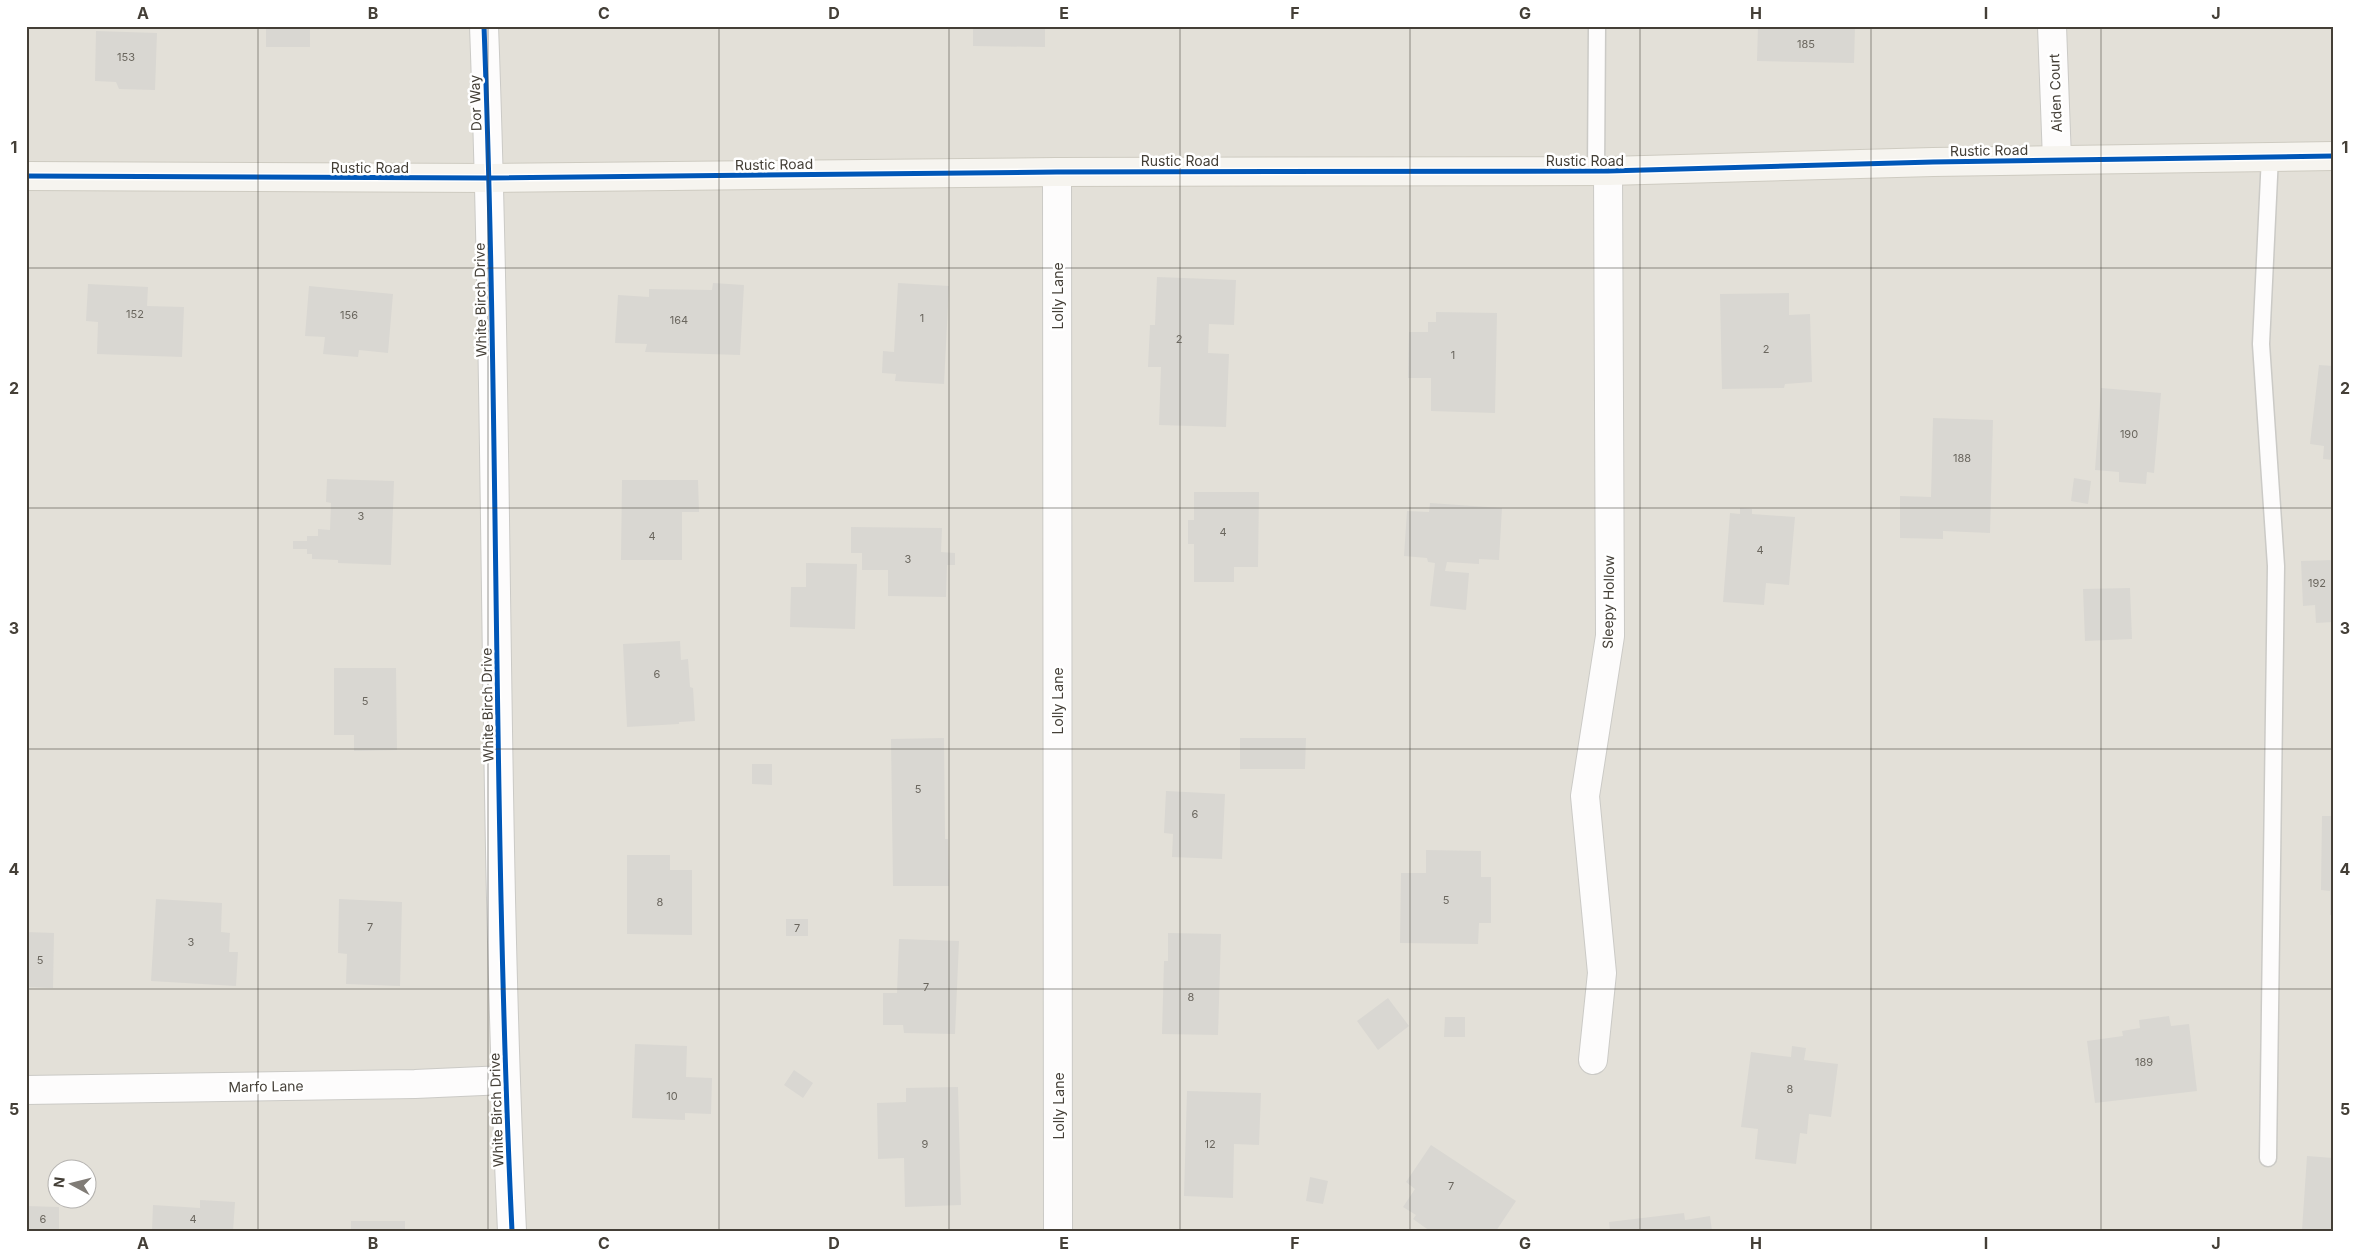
<svg xmlns="http://www.w3.org/2000/svg" width="2359" height="1257" viewBox="0 0 2359 1257" font-family="Inter,sans-serif">
<rect width="100%" height="100%" fill="#efeeea"/>
<path fill="#e3e0d8" fill-rule="evenodd" d="M26,26H2333V1231H26ZM58,1170H88V1200H58Z"/>
<path fill="#d9d7d2" d="M266,26H310V47H266Z
M973,26H1045V47L973,46Z
M1758,26H1855L1854,63L1757,61Z
M96,31L157,33L155,90L119,89L116,82L95,81Z
M1157,277L1236,280L1234,325L1209,324L1208,353L1229,354L1226,427L1159,425L1161,367H1148L1150,325H1155Z
M713,283L744,285L740,355L645,352L647,344L615,343L618,295L649,297V289L712,290Z
M898,283L949,286L944,384L895,381L896,374L882,373L883,351L894,352Z
M88,284L148,287L147,306L184,307L182,357L97,354L98,322L86,321Z
M309,286L393,294L388,353L359,350L358,357L323,354L325,337L305,336Z
M1789,293V315L1810,314L1812,382L1785,384L1784,388L1722,389L1720,294Z
M1436,312L1497,313L1495,413L1431,411V378H1408L1409,332H1428V322H1436Z
M2319,365L2333,366V460L2323,459L2324,446L2310,444Z
M2101,388L2161,393L2154,473L2147,472L2146,484L2119,482V472L2095,470Z
M1933,418L1993,420L1990,533L1943,531V539L1900,538V496L1931,497Z
M2074,478L2091,481L2088,504L2071,501Z
M327,479L394,481L391,565L338,563V560L312,559V554H307V549H293V541H307V536H318V529L330,530L331,503L326,502Z
M622,480H698L699,512H682V560H621Z
M1194,492H1259L1258,567H1234V582H1194V544H1188V520H1194Z
M1430,503L1502,508L1499,560L1479,559V564L1447,562L1445,571L1469,573L1466,610L1430,606L1435,563L1428,562L1427,558L1404,556L1407,511L1429,512Z
M1740,508L1752,509V514L1795,517L1789,585L1766,583L1764,605L1723,602L1730,513L1740,514Z
M851,527L942,528L941,552L955,553V565H947L946,597L888,596V570H862V553H851Z
M2333,560V622L2316,623L2315,605L2303,606L2301,561Z
M806,563L857,564L855,629L790,627L791,587H806Z
M2130,588L2132,639L2085,641L2083,589Z
M680,641L681,660L688,659L690,687L693,688L695,721L679,722V724L627,727L623,644Z
M334,668H396L397,750L354,751V735H334Z
M944,738L945,839H948L949,886H893L891,739Z
M1240,738H1306L1305,769H1240Z
M752,764H772V785L752,784Z
M1166,791L1225,794L1222,859L1172,857L1173,834L1164,833Z
M2322,816H2333V915H2330V891L2321,890Z
M1426,850L1481,851V877H1491V923H1479L1478,944L1400,943L1401,873H1426Z
M627,855H670V870H692V935L627,934Z
M156,899L222,903L221,932L230,933L229,952H238L236,986L151,981Z
M339,899L402,902L400,986L346,984L347,954L338,953Z
M786,919H808V936H786Z
M26,932L54,933L53,988L26,987Z
M1168,933L1221,934L1218,1035L1162,1034L1164,961H1168Z
M899,939L959,941L955,1034L904,1033L903,1025H883V993H897Z
M1388,998L1409,1026L1378,1050L1357,1021Z
M2169,1016L2171,1026L2189,1024L2197,1091L2095,1103L2087,1041L2123,1036L2122,1031L2140,1028L2139,1020Z
M1445,1017H1465V1037H1444Z
M635,1044L687,1046L686,1077L712,1078L711,1114L685,1113V1120L632,1118Z
M1792,1046L1806,1048L1804,1060L1838,1064L1831,1117L1809,1114L1807,1134L1800,1133L1796,1164L1755,1159L1758,1129L1741,1127L1751,1052L1791,1057Z
M794,1070L813,1083L803,1098L784,1085Z
M958,1087L961,1205L905,1207L904,1158L878,1159L877,1103L906,1102V1088Z
M1187,1091L1261,1093L1259,1145L1234,1144L1233,1198L1184,1196Z
M1431,1145L1516,1201L1496,1231H1430L1413,1219L1416,1215L1403,1207L1415,1189L1406,1182Z
M2307,1156L2333,1158V1231L2302,1230Z
M1310,1177L1328,1181L1323,1204L1306,1201Z
M200,1200L235,1202L233,1231H152L153,1205L200,1208Z
M26,1206L59,1207V1231H26Z
M1684,1213L1685,1220L1710,1216L1712,1231H1610L1609,1222Z
M351,1221H405V1231H351Z"/>
<g fill="none" stroke-linecap="round" stroke-linejoin="round">
<defs>
<path id="lane" d="M1596,171L1597,26
M2268,1158L2276,566L2261,344L2270,156"/>
<path id="street" d="M484,26C499,428 493,830 512,1231
M2052,26L2057,160
M1057,172L1058,1231
M1593,1060L1602,973L1585,796L1610,636L1608,171
M26,1090L415,1084L505,1080"/>
<path id="secondary" d="M26,176L489,178L1057,172L1608,171L1933,162L2333,156"/>
</defs>
<use href="#lane" stroke="#cbcac6" stroke-width="19"/>
<use href="#street" stroke="#cbcac6" stroke-width="30"/>
<use href="#secondary" stroke="#cecbc1" stroke-width="30"/>
<use href="#lane" stroke="#fdfcfc" stroke-width="16"/>
<use href="#street" stroke="#fdfcfc" stroke-width="28"/>
<use href="#secondary" stroke="#f6f4ef" stroke-width="28"/>
<defs>
<path id="cycleway" d="M484,26C499,428 493,830 512,1231
M26,176L489,178L1057,172L1608,171L1933,162L2333,156"/>
</defs>
<use href="#cycleway" stroke="#fff" stroke-width="8"/>
<use href="#cycleway" stroke="#0057b8" stroke-width="5"/>
</g>
<path fill="none" stroke="#443f37" stroke-width="1" stroke-opacity="0.55" d="M258,26V1231M488,26V1231M719,26V1231M949,26V1231M1180,26V1231M1410,26V1231M1640,26V1231M1871,26V1231M2101,26V1231M26,268H2333M26,508H2333M26,749H2333M26,989H2333"/>
<g text-anchor="middle" dominant-baseline="central" stroke-width="5" stroke-linejoin="round" paint-order="stroke">
<g font-size="11" fill="#6a665e">
<text x="1806" y="44">185</text>
<text x="126" y="57">153</text>
<text x="135" y="314">152</text>
<text x="349" y="315">156</text>
<text x="922" y="318">1</text>
<text x="679" y="320">164</text>
<text x="1179" y="339">2</text>
<text x="1766" y="349">2</text>
<text x="1453" y="355">1</text>
<text x="2129" y="434">190</text>
<text x="1962" y="458">188</text>
<text x="361" y="516">3</text>
<text x="1223" y="532">4</text>
<text x="652" y="536">4</text>
<text x="1760" y="550">4</text>
<text x="908" y="559">3</text>
<text x="2317" y="583">192</text>
<text x="657" y="674">6</text>
<text x="365" y="701">5</text>
<text x="918" y="789">5</text>
<text x="1195" y="814">6</text>
<text x="1446" y="900">5</text>
<text x="660" y="902">8</text>
<text x="370" y="927">7</text>
<text x="797" y="928">7</text>
<text x="191" y="942">3</text>
<text x="40" y="960">5</text>
<text x="926" y="987">7</text>
<text x="1191" y="997">8</text>
<text x="2144" y="1062">189</text>
<text x="1790" y="1089">8</text>
<text x="672" y="1096">10</text>
<text x="925" y="1144">9</text>
<text x="1210" y="1144">12</text>
<text x="1451" y="1186">7</text>
<text x="43" y="1219">6</text>
<text x="193" y="1219">4</text>
</g>
<g font-size="14" fill="#443f37" stroke="#fff">
<text transform="translate(2055 93) rotate(-92)">Aiden Court</text>
<text transform="translate(475 103) rotate(-92)">Dor Way</text>
<text transform="translate(1989 150) rotate(-1)">Rustic Road</text>
<text x="1180" y="160">Rustic Road</text>
<text x="1585" y="160">Rustic Road</text>
<text transform="translate(774 164) rotate(-1)">Rustic Road</text>
<text x="370" y="167">Rustic Road</text>
<text transform="translate(1057 296) rotate(-90)">Lolly Lane</text>
<text transform="translate(480 300) rotate(-91)">White Birch Drive</text>
<text transform="translate(1608 602) rotate(-89)">Sleepy Hollow</text>
<text transform="translate(1057 701) rotate(-90)">Lolly Lane</text>
<text transform="translate(487 705) rotate(-91)">White Birch Drive</text>
<text transform="translate(266 1086) rotate(-1)">Marfo Lane</text>
<text transform="translate(1058 1106) rotate(-90)">Lolly Lane</text>
<text transform="translate(496 1110) rotate(-92)">White Birch Drive</text>
</g>
</g>
<rect width="2359" height="1257" fill="none" stroke="#ffffff" stroke-width="55"/>
<g transform="translate(72 1184) rotate(277)"><circle r="24" fill="#ffffff" stroke="#b4b2af"/>
<path d="M0-4L9 19L0 12L-9 19Z" fill="#807c76"/>
<text y="-8" font-size="14" font-weight="bold" text-anchor="middle" fill="#443f37">N</text>
</g>
<rect x="28" y="28" width="2304" height="1202" fill="none" stroke="#443f37" stroke-width="2"/>
<g font-size="16" text-anchor="middle" font-weight="bold" fill="#443f37">
<text x="143" y="19">A</text>
<text x="373" y="19">B</text>
<text x="604" y="19">C</text>
<text x="834" y="19">D</text>
<text x="1064" y="19">E</text>
<text x="1295" y="19">F</text>
<text x="1525" y="19">G</text>
<text x="1756" y="19">H</text>
<text x="1986" y="19">I</text>
<text x="2216" y="19">J</text>
<text x="14" y="153">1</text>
<text x="2345" y="153">1</text>
<text x="14" y="394">2</text>
<text x="2345" y="394">2</text>
<text x="14" y="634">3</text>
<text x="2345" y="634">3</text>
<text x="14" y="875">4</text>
<text x="2345" y="875">4</text>
<text x="14" y="1115">5</text>
<text x="2345" y="1115">5</text>
<text x="143" y="1249">A</text>
<text x="373" y="1249">B</text>
<text x="604" y="1249">C</text>
<text x="834" y="1249">D</text>
<text x="1064" y="1249">E</text>
<text x="1295" y="1249">F</text>
<text x="1525" y="1249">G</text>
<text x="1756" y="1249">H</text>
<text x="1986" y="1249">I</text>
<text x="2216" y="1249">J</text>
</g>
</svg>
